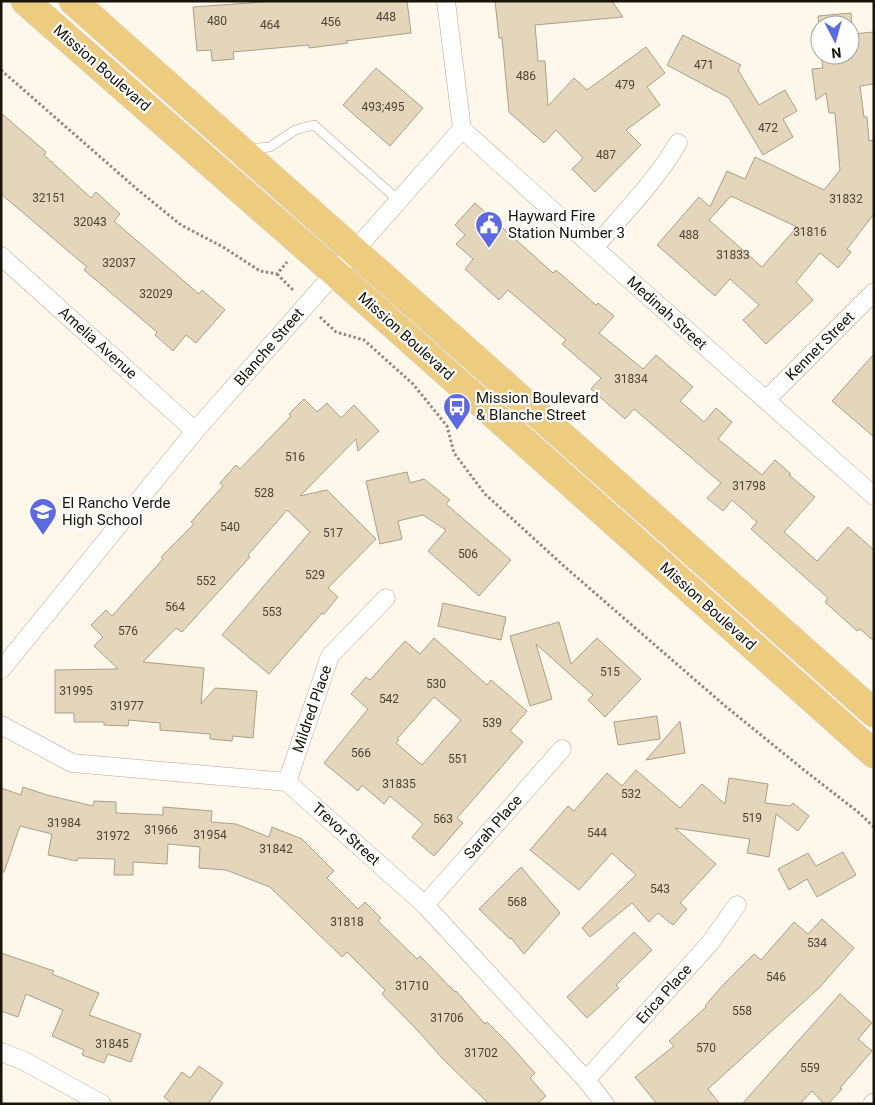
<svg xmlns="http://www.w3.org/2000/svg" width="875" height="1105" viewBox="0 0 875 1105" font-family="Roboto,sans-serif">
<rect width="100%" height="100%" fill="#fdf7ec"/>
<path fill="#e4d6bb" stroke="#ac9e85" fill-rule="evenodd" d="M277,1H407L411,33L346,41L348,43L309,48V45L233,52L234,59L212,61L211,50L197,51L193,7Z
M495,1H612L623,17L535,25L538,61H545L548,106L574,78L587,90L646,47L665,73L647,87L660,105L626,130L641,145L595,192L572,169L583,158L556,130L544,143L509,112L502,38H499Z
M851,13L853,34L874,32V84L860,86L864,117H867L869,141L874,140V214L847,249L851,252L838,268L820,253L796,282L813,300L766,344L743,320L759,305L730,279L715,296L657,245L699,197L710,207L727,171L745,179L755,157L824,190L840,170L835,113H829L826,93L816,100L812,69L823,68L821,55H850V25H820V39L818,16ZM731,196L797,227L762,267L709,220Z
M683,35L741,65L738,70L759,105L785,90L797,111L783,119L793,137L763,155L729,98L667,65Z
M376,68L423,108L390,146L343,105Z
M1,113L46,152L44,155L91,198L96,192L120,214L114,221L199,294L202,290L225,310L196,343L186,335L173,351L155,335L157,332L84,270L87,267L1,194Z
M475,203L553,273L556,270L596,305L598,303L614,316L599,333L643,369L656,355L693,387L680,401L704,422L716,408L732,422L718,439L762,475L775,460L791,474L789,475L815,497L784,532L817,561L848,527L874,550V641L860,629L857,631L825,602L828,598L751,529L757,522L732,500L723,511L707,498L721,483L634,409L625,419L591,389L601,378L562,344L566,340L508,290L499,300L465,269L473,259L456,244L465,235L455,225Z
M874,354V437L832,401Z
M304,399L317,412L327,403L341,418L354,405L379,431L358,451L356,439L300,496L327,490L376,539L328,588L338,597L324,614L322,613L269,674L222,635L310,532L287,510L248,555L250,557L182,632L176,628L143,662L204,668L201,704L215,688L257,691L253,738L233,736L232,741L210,739V734L160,730V723L129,720L128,726L104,725V722H74V713H55V670L118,669L94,646L103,637L91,625L106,610L112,616L163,559L161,557L194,524L191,522L223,486L220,483L236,465L240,469L291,416L289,414Z
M407,472L410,483L424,479L450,500L446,504L511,560L479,596L428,551L446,530L423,515L398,521L402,539L380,544L366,481Z
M443,603L506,617L501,640L438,626Z
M559,622L571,664L597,638L641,679L605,717L588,700L593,695L536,644L552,699L530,706L510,636Z
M434,638L487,685L491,680L527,711L510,731L523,742L457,818L463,823L434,856L412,837L423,824L390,796L384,804L362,785L358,791L324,763L368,709L351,694L366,677L370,680L405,641L420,654ZM434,697L461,720L422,765L396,743L399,740L397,739Z
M657,716L660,739L618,745L614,722Z
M680,721L685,753L646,760Z
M636,770L680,808L702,784L725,804L729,778L768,784L765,803L790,806L793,803L809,816L798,831L776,814L769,857L747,853L750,839L675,828L716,864L680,903L687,909L673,925L658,913L649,922L632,903L590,937L582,928L636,875L612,853L579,890L530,850L568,806L574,811L607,773L622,786Z
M23,787L47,795L93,806L94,801L116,802V813L163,815V807L212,811L211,822L236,824L269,837L272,827L302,839L334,871L327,878L358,909L365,902L381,918L378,921L417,959L420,956L455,992L456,991L485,1024L487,1022L509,1044L535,1073L530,1078L546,1096L537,1104H489L442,1058L418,1031L382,994L385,990L347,952L342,957L270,887L226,870L199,868L200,847L168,844L167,864L133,862V875H114L115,859L78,858L77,861L48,855L52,834L20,826L4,872H1V788L21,795Z
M843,852L856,875L817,897L807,879L789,890L778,869L808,853L816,866Z
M521,867L560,913L524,954L511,938L510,939L479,909Z
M822,919L854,948L819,988L708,1089L720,1104H657L635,1077L674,1046L669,1041L706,1007L705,1006L722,986L754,954L761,960L794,922L808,934Z
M634,932L652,950L616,985L619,988L587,1018L567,997Z
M1,953L54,971L52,974L99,993L89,1015L141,1034L131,1062L108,1054L104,1063L82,1055L84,1050L52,1036L63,1010L26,994L18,1017L1,1011Z
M840,994L872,1023L858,1039L872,1051L840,1088L842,1089L828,1104H824L812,1091L800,1104H742Z
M199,1066L223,1083L208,1104H173L164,1097L182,1072L190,1078Z"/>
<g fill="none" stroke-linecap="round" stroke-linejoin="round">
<defs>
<path id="lane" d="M247,149L270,147L295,130L314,125L398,200"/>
<path id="street" d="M462,129L594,248L874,496
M594,248C623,214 655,182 678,143
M1,256L195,431
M766,400L874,292
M1,670L195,431L462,129L446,1
M1,725L72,763L287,782L425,905L586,1080L605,1104
M287,782L330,656L386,598
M425,905L562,749
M1,1052L24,1061L102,1104
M586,1080L710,943L737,905
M872,1104L874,1102"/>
<path id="primary" d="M25,1L334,272L874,754
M73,1L874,713"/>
</defs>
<use href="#lane" stroke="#b5a78d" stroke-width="10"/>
<use href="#street" stroke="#b5a78d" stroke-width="19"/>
<use href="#primary" stroke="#d6d5d3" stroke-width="29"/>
<path stroke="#8f8a7f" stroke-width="3" stroke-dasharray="2.5 2.5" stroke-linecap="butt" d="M1,70L138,190L181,225L223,247L260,271L277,274L287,262
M277,274L294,291
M320,317L336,332L364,340L413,384L447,426L454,453L485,494L565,567L724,705L804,770L858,812L874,827"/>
<use href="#lane" stroke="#fff" stroke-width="9"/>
<use href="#street" stroke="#fff" stroke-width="18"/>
<use href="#primary" stroke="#eecc7f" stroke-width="28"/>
</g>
<defs>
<symbol id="civic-pin" viewBox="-11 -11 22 30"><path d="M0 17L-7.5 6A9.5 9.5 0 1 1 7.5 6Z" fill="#5c69e0" stroke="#fff"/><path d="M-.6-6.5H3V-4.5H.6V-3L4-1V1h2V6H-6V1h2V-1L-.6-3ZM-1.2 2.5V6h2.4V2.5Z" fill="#fff"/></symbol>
<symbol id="bus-pin" viewBox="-11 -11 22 30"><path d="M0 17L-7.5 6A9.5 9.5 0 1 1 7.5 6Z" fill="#5c69e0" stroke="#fff"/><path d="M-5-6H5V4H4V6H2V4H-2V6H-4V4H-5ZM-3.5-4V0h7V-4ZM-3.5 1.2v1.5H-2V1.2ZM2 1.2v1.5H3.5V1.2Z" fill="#fff"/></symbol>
<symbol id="school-pin" viewBox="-11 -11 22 30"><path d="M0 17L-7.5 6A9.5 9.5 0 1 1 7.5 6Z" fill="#5c69e0" stroke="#fff"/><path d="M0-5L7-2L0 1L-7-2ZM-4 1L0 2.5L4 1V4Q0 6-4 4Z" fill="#fff"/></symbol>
</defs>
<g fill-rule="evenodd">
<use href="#civic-pin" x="473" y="209" width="32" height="43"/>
<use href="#bus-pin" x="441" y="391" width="32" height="43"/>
<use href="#school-pin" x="27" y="496" width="32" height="43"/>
</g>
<g text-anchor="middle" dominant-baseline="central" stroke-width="4.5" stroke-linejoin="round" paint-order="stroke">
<g font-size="12" fill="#4c4436">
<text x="386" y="17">448</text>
<text x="217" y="21">480</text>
<text x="331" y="22">456</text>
<text x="270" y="25">464</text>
<text x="704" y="65">471</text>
<text x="526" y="76">486</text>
<text x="625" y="85">479</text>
<text x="383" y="107">493;495</text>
<text x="768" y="128">472</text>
<text x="606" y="155">487</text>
<text x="49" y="198">32151</text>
<text x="846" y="199">31832</text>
<text x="90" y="222">32043</text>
<text x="810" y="232">31816</text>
<text x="689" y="235">488</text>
<text x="733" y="255">31833</text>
<text x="119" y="263">32037</text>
<text x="156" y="294">32029</text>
<text x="631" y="379">31834</text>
<text x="295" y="457">516</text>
<text x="749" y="486">31798</text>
<text x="264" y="493">528</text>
<text x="230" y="527">540</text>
<text x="333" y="533">517</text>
<text x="468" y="554">506</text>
<text x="315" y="575">529</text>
<text x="206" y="581">552</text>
<text x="175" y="607">564</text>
<text x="272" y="612">553</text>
<text x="128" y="631">576</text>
<text x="610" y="672">515</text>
<text x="436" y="684">530</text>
<text x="76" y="691">31995</text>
<text x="389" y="699">542</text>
<text x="127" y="706">31977</text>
<text x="492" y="723">539</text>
<text x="361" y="753">566</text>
<text x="458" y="759">551</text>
<text x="399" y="784">31835</text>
<text x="631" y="794">532</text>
<text x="752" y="818">519</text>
<text x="443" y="819">563</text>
<text x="64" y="823">31984</text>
<text x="161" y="830">31966</text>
<text x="597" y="833">544</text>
<text x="210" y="835">31954</text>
<text x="113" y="836">31972</text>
<text x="276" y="849">31842</text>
<text x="660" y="889">543</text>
<text x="517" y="902">568</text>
<text x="347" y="922">31818</text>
<text x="817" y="943">534</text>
<text x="776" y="977">546</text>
<text x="412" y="986">31710</text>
<text x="742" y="1011">558</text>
<text x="447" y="1018">31706</text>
<text x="112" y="1044">31845</text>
<text x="706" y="1048">570</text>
<text x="481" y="1053">31702</text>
<text x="810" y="1068">559</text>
</g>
<g font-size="15" fill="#19140a" stroke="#fff">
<text transform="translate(102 68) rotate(41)">Mission Boulevard</text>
<text transform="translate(667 313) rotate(42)">Medinah Street</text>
<text transform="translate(406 336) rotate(42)">Mission Boulevard</text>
<text transform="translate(98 343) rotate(42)">Amelia Avenue</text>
<text transform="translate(820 346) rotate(-45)">Kennet Street</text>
<text transform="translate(269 347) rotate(-49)">Blanche Street</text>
<text transform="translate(708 606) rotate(42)">Mission Boulevard</text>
<text transform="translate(312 709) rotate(-71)">Mildred Place</text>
<text transform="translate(493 827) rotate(-49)">Sarah Place</text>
<text transform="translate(346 834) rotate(42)">Trevor Street</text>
<text transform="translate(664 994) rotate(-48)">Erica Place</text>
</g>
<g font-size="15" fill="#19140a" stroke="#fff" text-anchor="start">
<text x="508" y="216">Hayward Fire<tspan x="508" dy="17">Station Number 3</tspan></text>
<text x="476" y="398">Mission Boulevard<tspan x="476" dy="17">&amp; Blanche Street</tspan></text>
<text x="62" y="503">El Rancho Verde<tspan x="62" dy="17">High School</tspan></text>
</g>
</g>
<rect width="875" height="1105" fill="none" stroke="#19140a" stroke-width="5"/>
<g transform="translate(835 40) rotate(174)"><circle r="24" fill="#ffffff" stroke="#a3a19d"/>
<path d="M0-4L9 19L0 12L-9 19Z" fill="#5c69e0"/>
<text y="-8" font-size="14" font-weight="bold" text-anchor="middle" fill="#19140a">N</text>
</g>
</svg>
